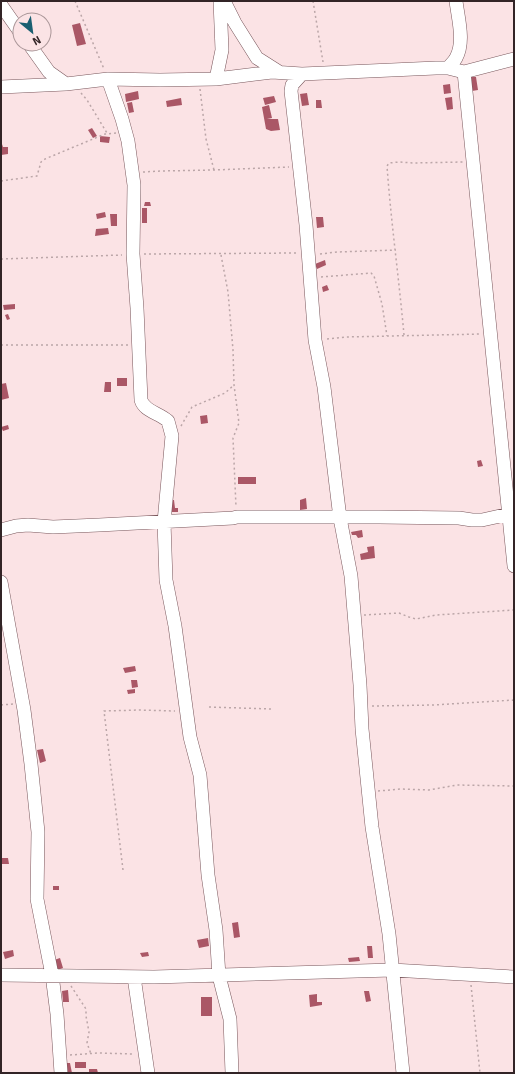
<svg xmlns="http://www.w3.org/2000/svg" width="515" height="1074" viewBox="0 0 515 1074" font-family="Signika,sans-serif">
<rect width="100%" height="100%" fill="#fbe3e5"/>
<path fill="#aa5766" d="M80,23L86,44L77,46L72,25Z
M470,77H476L478,90L472,91Z
M450,84L451,93L444,94L443,85Z
M138,91L139,99L126,102L125,94Z
M307,93L309,105L302,106L300,94Z
M274,96L276,102L265,105L263,98Z
M452,97L453,109L447,110L445,98Z
M181,98L182,105L167,107L166,101Z
M316,100H321L322,108H316Z
M132,102L134,112L129,113L127,103Z
M269,105L272,118L267,119H278L280,130L271,131L266,129L262,107Z
M92,128L97,136L93,138L88,130Z
M100,136L110,137L109,143L100,142Z
M1,141L3,147H8V154L1,155Z
M145,202H150L151,206H144Z
M142,208H147V223H142Z
M105,212L106,217L97,219L96,214Z
M110,214H117V226H111Z
M316,217H323L324,227L317,228Z
M108,228L109,234L95,236L96,229Z
M325,260L326,265L317,269L315,264Z
M327,285L329,290L323,292L322,287Z
M15,304V309L4,310L3,305Z
M8,314L10,319L7,320L5,315Z
M117,378H127V386H117Z
M105,382H111V392H104Z
M6,383L9,398L1,400V384Z
M207,415L208,423L201,424L200,416Z
M8,425L9,429L3,431L1,427Z
M481,460L483,466L478,467L477,461Z
M238,477H256V484H238Z
M306,498L307,509L300,510V500Z
M169,500H174L175,508H178V512H170Z
M362,530L363,537L358,538L356,535H352L351,532Z
M374,546L375,558L361,560L360,554L368,552L367,547Z
M135,666L136,671L125,673L123,668Z
M131,680H137L138,687L132,688Z
M135,689V693L128,694L127,690Z
M43,749L46,761L40,763L37,750Z
M1,858H8L9,864H1Z
M53,886H59V890H53Z
M238,922L240,937L234,938L232,923Z
M208,938L209,946L199,948L197,940Z
M367,946H372L373,958H368Z
M13,950L14,956L5,959L3,952Z
M148,952L149,956L142,957L140,953Z
M359,957L360,961L349,962L348,958Z
M60,958L63,968L57,970L54,960Z
M68,990L69,1002H63L62,991Z
M364,991H369L371,1001L366,1002Z
M317,994V1002H322V1005L310,1007L309,995Z
M201,997H212V1016H201Z
M75,1062H86V1068H75Z
M65,1063H70L72,1073H67Z
M89,1069H97L98,1073H89Z"/>
<g fill="none" stroke-linecap="round" stroke-linejoin="round">
<defs>
<path id="minor" d="M224,1L235,23L257,58L279,72
M1,5L20,32
M29,44L49,72L66,84
M448,68C450,65 454,62 456,58C465,42 458,18 456,1
M464,72L514,566
M302,74L292,85L291,91L306,225L315,340L324,387L340,518L351,576L360,685L362,729L372,827L389,934L403,1073
M108,79L122,119L128,141L134,185L133,254L137,308L141,400C144,411 159,413 168,421L172,436L164,522L166,580L175,626L190,737L200,775L208,875L216,930L219,976L230,1019L232,1073
M216,79L222,50L220,1
M1,87L66,84L108,79L160,80L216,79L272,72L302,74L436,68H448L464,72L514,59
M1,530L16,526L28,525L53,527L99,525L233,518L237,517H379L459,518L472,520H482L514,513
M1,582L24,710L31,764L38,832L37,899L52,975L57,1014L61,1073
M1,975L154,977L392,970L514,977
M134,977L148,1073"/>
</defs>
<use href="#minor" stroke="#79575c" stroke-width="14"/>
<path stroke="#bba6a8" stroke-width="1.5" stroke-dasharray="2 3" stroke-linecap="butt" d="M75,1L104,69
M313,1L323,62
M200,89L206,139L214,170
M81,93L87,100L107,133
M143,172L161,171L214,170L289,167
M1,181L37,176L41,162L45,159L105,134L116,133
M144,254L298,253
M320,254L337,252L396,250
M221,255L228,292L233,350L234,385L239,423L233,438L236,507
M1,259L122,255
M321,277L371,273L374,276L382,304L387,336
M404,335C399,279 391,222 387,166L389,163L399,162L414,163L463,162
M327,339L346,337L481,334
M1,345H128
M181,426L192,407L218,396L225,393L234,385
M364,615L399,613L409,617L416,619L436,615L514,610
M1,705L13,704
M372,706L433,705L514,700
M209,707L271,709
M378,791L401,789L429,790L457,785L514,786
M123,870L104,711L139,710L175,711
M471,985L480,1073
M71,986L86,1009V1016L89,1032L87,1043L91,1054
M70,1055L98,1053L134,1054"/>
<use href="#minor" stroke="#fff" stroke-width="13"/>
</g>
<rect width="515" height="1074" fill="none" stroke="#322426" stroke-width="4"/>
<g transform="translate(32 32) rotate(151)"><circle r="19" fill="#fbe3e5" stroke="#ab9799"/>
<path d="M0-3L7 15L0 10L-7 15Z" fill="#1a5f71"/>
<text y="-6" font-size="11" font-weight="bold" text-anchor="middle" fill="#322426">N</text>
</g>
</svg>
